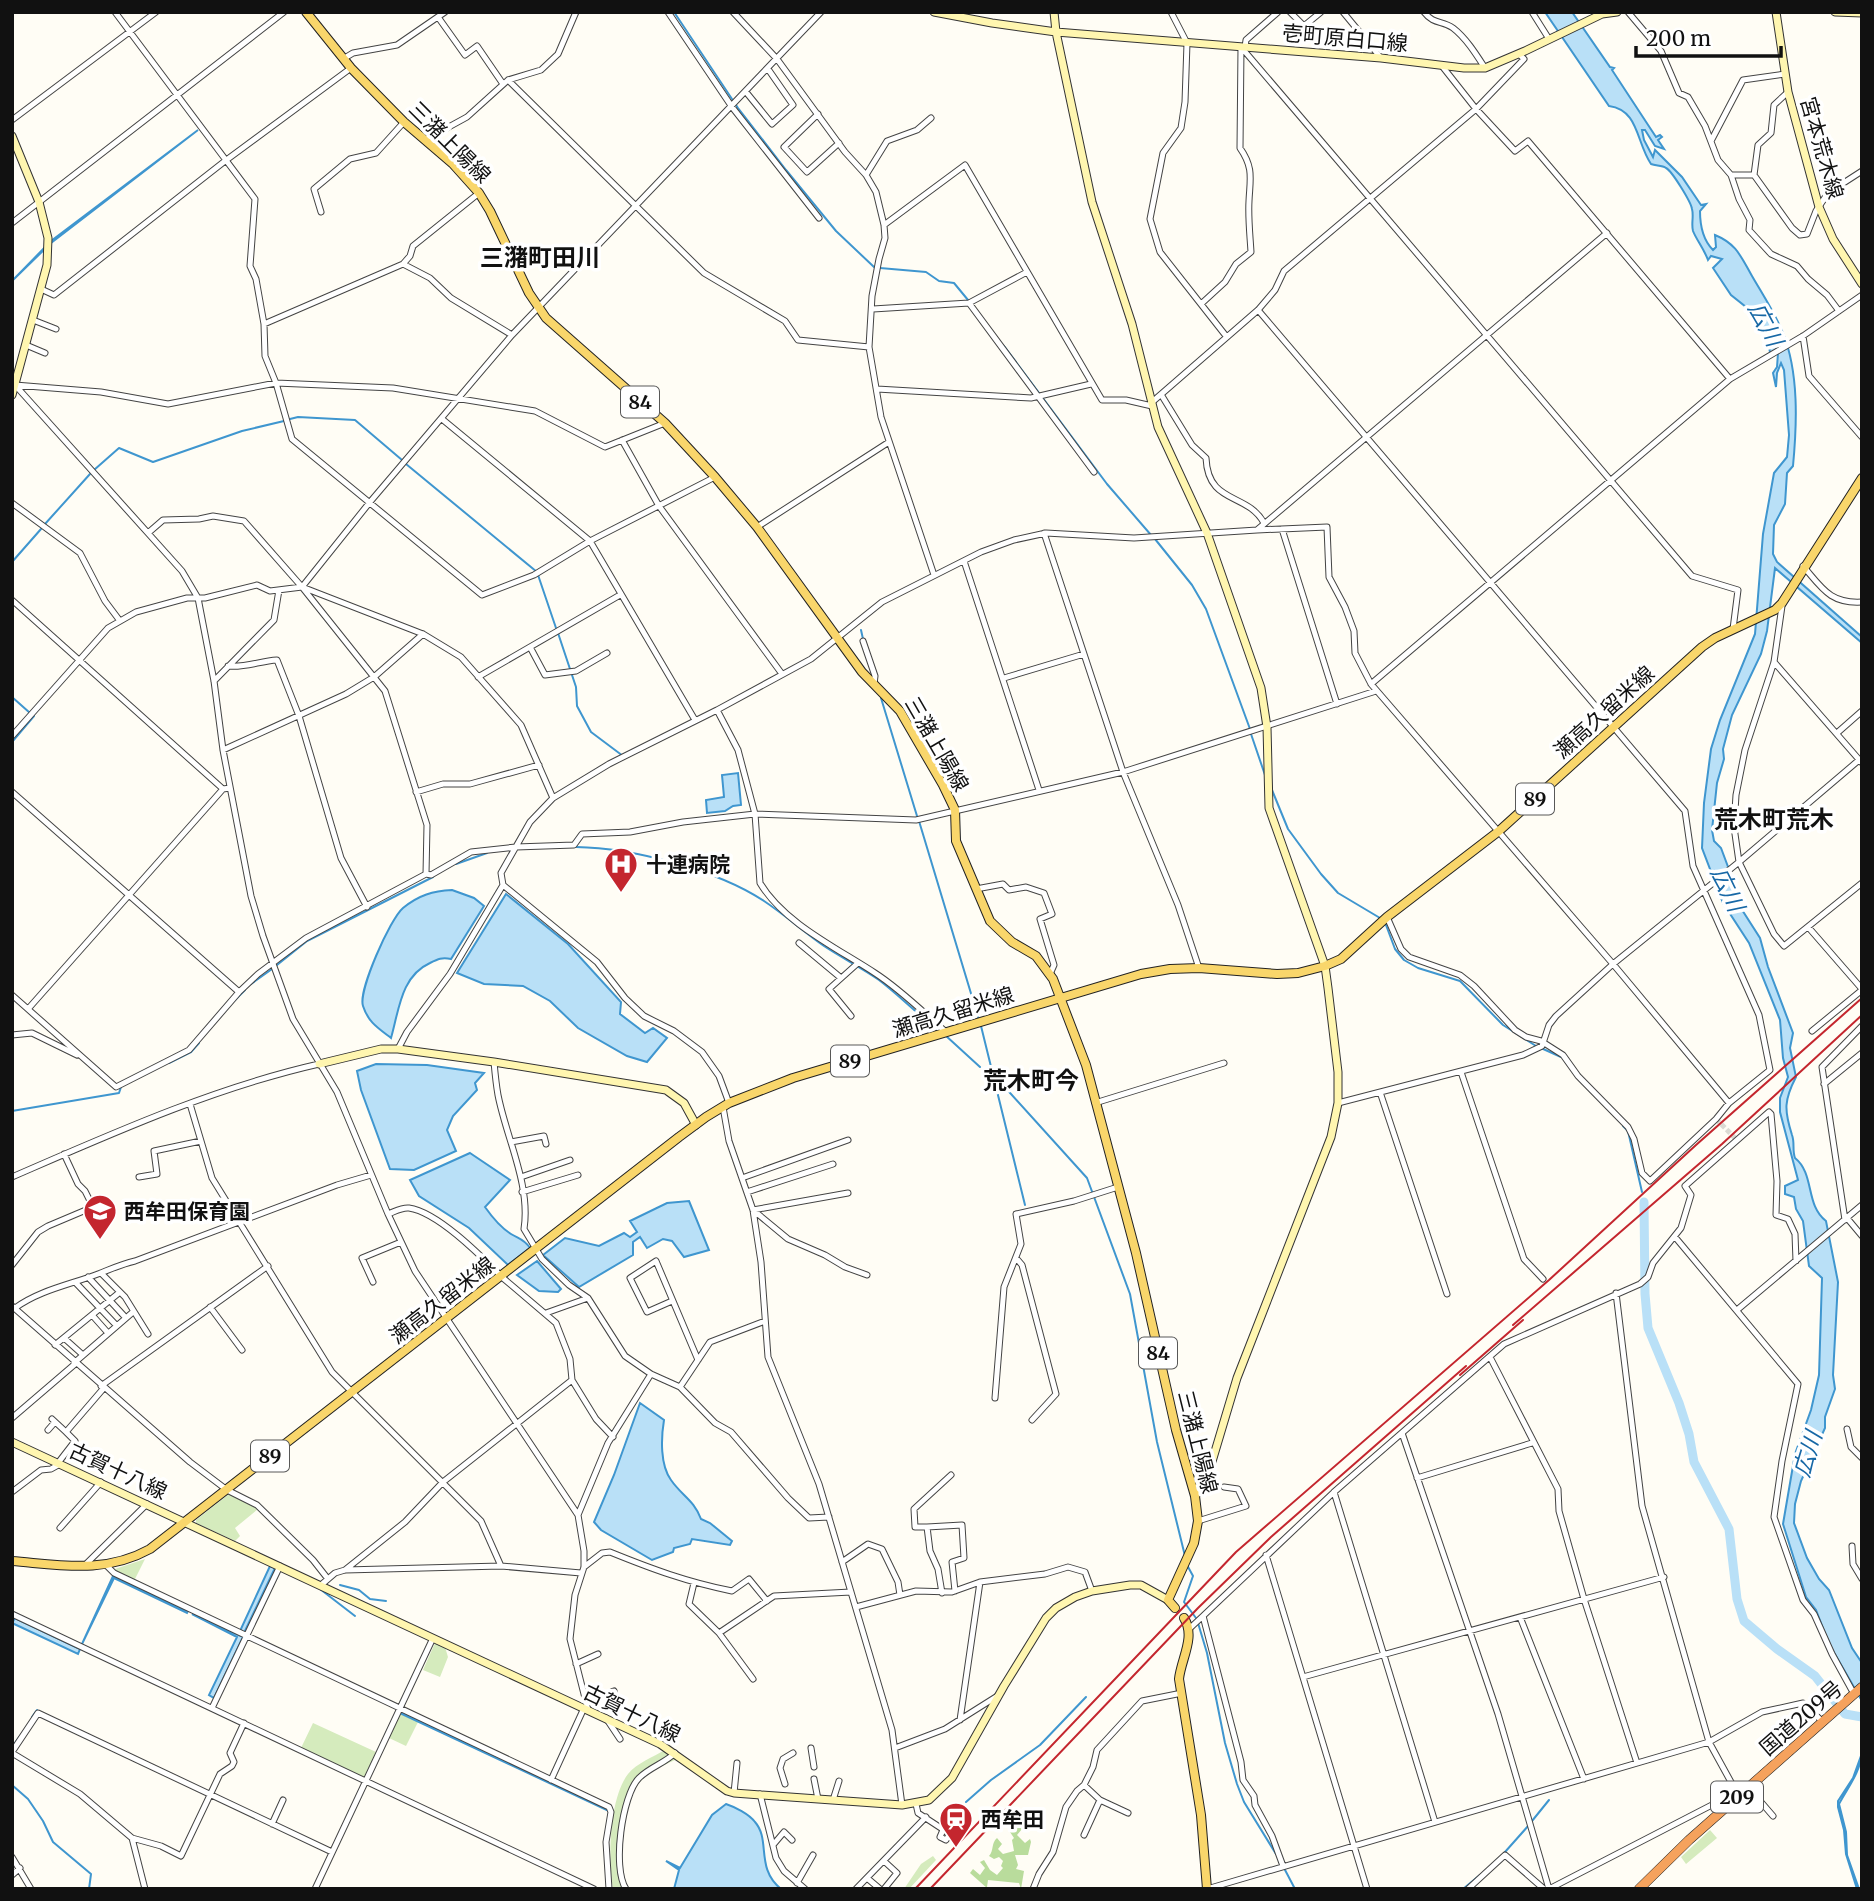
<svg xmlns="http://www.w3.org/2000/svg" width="1874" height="1901" viewBox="0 0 1874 1901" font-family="Merriweather,'Noto Sans JP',serif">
<rect width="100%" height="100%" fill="#fffdf5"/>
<path fill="#d5ebbd" d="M229,1494L258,1509L235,1528L240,1536L235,1541L196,1523V1520Z
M145,1559L134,1581L115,1572V1569Z
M435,1643L445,1647L448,1657L440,1677L423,1670Z
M400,1714L418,1722L406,1746L389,1738Z
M313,1723L376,1752L364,1778L301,1748Z
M665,1750L680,1758C666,1764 649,1771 639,1783C617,1811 619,1856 622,1889H613C608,1858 609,1799 628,1774C637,1763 653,1757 665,1750Z
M1710,1830L1717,1838L1686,1864L1681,1857Z
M933,1856L936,1860L909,1889H904L921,1864Z"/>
<path fill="#b9dc9c" d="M1017,1821L1022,1829L1017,1835L1025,1843L1030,1839L1031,1842L1028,1855H1015L1018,1865L1016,1869L1024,1871L1021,1889L1019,1883L988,1880L987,1887L996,1889H988L970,1873L973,1869L980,1875L985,1868L980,1862L984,1860L990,1870L997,1875L1003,1868L1001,1866L1003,1861L999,1857L994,1859L989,1856C994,1851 991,1843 997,1838L1002,1844L998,1849L1003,1854L1014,1851L1012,1840L1014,1838L1008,1829Z"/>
<path fill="#b9e0f7" stroke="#3f96cf" stroke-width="2" d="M1545,12H1572L1610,67L1614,68L1612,70L1656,137L1660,135L1662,137L1658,140L1664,149L1655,146L1645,130H1642L1644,140L1653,157L1655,150L1682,177L1701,205L1706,204L1700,211C1700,225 1702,239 1713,250L1716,247L1715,235C1737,244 1741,257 1752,276C1763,295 1775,313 1783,333C1799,373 1797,424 1793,466L1787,473L1785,504L1774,525L1773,554L1777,562L1862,637V643L1775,568L1767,631L1761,654L1732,715L1723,749L1724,759L1717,783L1712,830L1714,841L1721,848L1737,891V902L1760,938L1768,967L1793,1033L1790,1048L1796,1077C1784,1100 1784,1110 1792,1135C1795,1143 1792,1150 1795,1158C1815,1174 1805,1205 1826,1221L1838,1282L1833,1375L1835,1389L1825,1417V1428L1801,1481L1795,1504L1794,1523L1807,1558L1819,1579L1829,1590L1852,1648L1862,1663V1701L1829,1644L1816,1610L1806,1597L1783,1524L1795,1454L1811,1410L1819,1375L1822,1278L1809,1266L1803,1221L1796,1209L1794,1197L1785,1194V1186L1798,1180L1780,1112V1098L1788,1077L1783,1058L1780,1020L1749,943L1723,903L1702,848L1704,803L1711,749L1720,720L1755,634L1763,534L1774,473L1787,457L1789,435L1784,370L1781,363L1777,373L1776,387L1773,373L1777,367L1778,353L1770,352L1766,334L1756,315L1731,295L1713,268L1722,259L1711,256L1708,260C1704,249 1696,239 1693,231C1691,224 1694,216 1692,209C1691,202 1672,171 1666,168C1662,165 1656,166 1651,164C1636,142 1639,110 1609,106Z
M198,130L51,243L12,281L51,241Z
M738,773L741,805L733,806L725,811L707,813L706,800L724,797L722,775Z
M452,890L474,898L484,906L451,959C442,957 438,959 430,963C401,976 399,1010 391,1038C378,1028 368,1022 363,1006C358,991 390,919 403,908C419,895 433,891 452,890Z
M506,894L568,944L621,1002L620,1014L645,1033L653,1028L667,1038L647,1062L627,1056L578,1028L550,1001L523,986L484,984L457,973Z
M376,1064L427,1065L484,1073L475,1083L477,1090L453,1116L447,1130L456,1151L414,1170L390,1169L361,1090L357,1071Z
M470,1153L510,1180L485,1207C492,1217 500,1227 511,1234C519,1239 524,1239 530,1248L508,1265L469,1228L419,1196L410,1180Z
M689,1201L709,1250L684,1257L672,1241L663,1239L647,1248L640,1237L633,1242V1255L579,1287L543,1255L565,1238L599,1246L624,1233L630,1237L637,1232L630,1221L667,1203Z
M537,1261L561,1289L558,1292L539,1291L517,1275Z
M640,1403L664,1420C661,1438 660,1465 671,1480C682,1496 694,1500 701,1519L710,1523L732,1541L730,1545L692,1539L690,1544L674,1548L673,1552L652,1560L601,1530L594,1522L614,1475Z
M270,1566L275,1568L244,1633L240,1631Z
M113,1576L188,1611L187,1613L114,1578L82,1644Z
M192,1614L243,1637L214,1698L209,1695L237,1637Z
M15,1618L80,1649L78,1654L12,1623Z
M402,1713L609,1811L402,1714Z
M1862,1753C1860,1773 1848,1787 1839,1804L1846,1832L1847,1855L1859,1889H1857L1846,1854L1844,1830L1838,1807V1801L1853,1778Z
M726,1804C735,1807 749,1814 755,1822C771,1840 755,1868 781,1889H674L679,1870L666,1861L680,1868L712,1815Z"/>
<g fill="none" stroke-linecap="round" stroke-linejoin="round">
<path stroke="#3f96cf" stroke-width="2" d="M674,12L738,108L786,170L836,231L874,267
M880,268L926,272L939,281L954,283L968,300
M1004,346L1107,484L1151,535
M290,419L298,417L355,420L402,460
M406,464L537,572L556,628
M94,470L119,448L153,462L242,431L284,421
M45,524L90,474
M1155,539L1192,585L1206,609L1250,729
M12,562L41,529
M861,630L863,639
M558,633L576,687L577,706L591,732L623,756
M12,697L30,713
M881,698L917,816
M1251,734L1265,775
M12,742L34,716
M1272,790L1288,829L1321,874L1338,893L1380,918
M919,821L979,1020
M576,847C633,848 717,870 764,901C785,915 804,932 824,946C842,958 862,968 879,980C900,996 919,1016 940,1031
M456,864L487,853
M1386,925L1395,949L1404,960L1418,968L1460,981L1503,1025L1536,1046
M277,965L307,941L433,877
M251,984L272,969
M234,1001L245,990
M981,1026L1025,1205
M945,1035L980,1067
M1541,1048L1561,1057
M169,1063L191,1052L199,1043
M997,1073L1002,1084L1087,1178L1130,1294L1157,1442L1185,1556
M12,1111L119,1093L121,1087
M1623,1126L1628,1131L1642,1192
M1187,1565L1193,1576L1184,1602L1196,1618
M340,1585L359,1590L370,1599L386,1601
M320,1589L355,1616
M1198,1623L1207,1653L1225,1743L1237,1784L1244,1802L1276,1854
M1749,1628L1752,1625
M32,1717L37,1710
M12,1747L20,1736
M12,1785L28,1799L43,1821L53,1842L91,1874L89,1889
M966,1802L991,1780L1040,1745L1086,1697
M1532,1821L1549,1800
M1505,1852L1529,1825
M1284,1868L1295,1889
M1463,1889L1480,1875"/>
<path stroke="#b9e0f7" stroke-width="9" d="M1644,1202L1645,1294L1648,1328L1679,1403L1689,1434L1694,1462L1729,1529L1737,1599L1744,1621L1777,1649L1815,1676L1845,1714L1862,1717"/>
<path stroke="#dbdad3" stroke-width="5" stroke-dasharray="5 2.5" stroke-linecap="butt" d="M1716,1119L1737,1140"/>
<defs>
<path id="street" d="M115,12L255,199L250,266L256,279L264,324L265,356L276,383L292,439L482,595L534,575L590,541L715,477
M668,12L732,107L819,218
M733,12L777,59L845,152L866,175L876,192L884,225L885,238L879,259L872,296L869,347L881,417L934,575
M1171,12L1187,43L1185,102L1181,128L1163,153L1150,219L1160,252L1226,336
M1290,12L1304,26L1321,12
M1343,12L1381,58
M1424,12C1434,25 1442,20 1453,28C1466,38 1476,54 1485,68
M1532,12L1549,39
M1628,12L1661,51L1679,93L1688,97L1705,126L1718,160L1731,175L1739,199L1750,220L1749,230L1771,254L1797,266L1808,279L1827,295L1839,311
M438,17L465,55L477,46L503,84
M1241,47L1692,576L1738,590L1733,629
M1245,47L1246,40L1278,12
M343,59L353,53L397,45L445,12
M1442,66L1476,109L1515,151L1528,141L1730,379
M508,80L704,273L785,321L798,340L869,347
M746,92L772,124L793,105L768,69
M1788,92L1774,105L1771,133L1758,145L1754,175L1792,228L1800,235L1807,234L1816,211L1828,193L1862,171
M818,114L784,147L807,172L839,143
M12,120L156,12
M425,140L467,117L508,80L541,70L558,54L576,12
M1711,141L1743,80L1785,74
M866,175L887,141L917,130L931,118
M1731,175H1754
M321,212L314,189L350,159L376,153L404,122
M12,223L284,12
M884,225L965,165L1102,400H1126L1152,406
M403,264L430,278L451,298L512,335
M41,289L54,295L225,161L351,68
M969,303L1094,472
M1201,304L1225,282L1236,264L1251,252C1250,235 1248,218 1249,201C1250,179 1254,168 1240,148L1241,47
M873,309L969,303L1027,272
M1258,310L1685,811L1693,866L1759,1015L1770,1070L1729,1103L1716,1119L1650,1181L1642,1173L1634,1139L1628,1127L1578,1076L1563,1055L1541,1041L1526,1037L1515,1030L1474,986L1460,975L1409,957L1401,949L1387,917
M33,320L56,329
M264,324L403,264L410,256L413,246L479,193
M1803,336L1809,376L1862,437
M26,345L45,353
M15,385L182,571L198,598L214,681L223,750L251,896L263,936L293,1019L337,1092L388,1214L415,1271L578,1515L584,1551V1567L575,1595L570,1639L588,1710
M15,385L101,392L168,404L276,383L393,388L535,411L605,447L665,423
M877,389L1031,398L1091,384
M1162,396L1192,445L1206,458C1208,505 1247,492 1264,523
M1151,403L1258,310L1275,290L1284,271L1476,109L1524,59L1519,54
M442,419L590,541L695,720
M622,440L659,506L782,674
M12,503L80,553L105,601L120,621
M757,527L889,442
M1282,529L1337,704
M1257,530L1327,527L1329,577L1345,607L1354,631L1355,653L1371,684L1613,964L1729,1103
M148,533L163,520L199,519L213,516L244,521L302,587L385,691L427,825L426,874
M1044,533L1123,772L1178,905L1199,968
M964,561L1039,790
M1803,566C1822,588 1830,604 1862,602
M302,587L370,502L512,335L821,12
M12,600L223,789
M1782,606L1774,662L1745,750L1736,795L1734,827L1739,862L1774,934L1784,946L1862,883
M863,641L875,676L874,684
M530,647L545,675L576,671L607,653
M1774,662L1862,763
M228,666C245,668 260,661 277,660L299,716L341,858L367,907
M478,677L620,595
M1004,678L1084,654
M214,681L274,620L279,590
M1371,684L1730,379L1803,336L1862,295
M717,710L738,750L755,814L760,883C784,923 837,948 875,973C900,989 923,1012 946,1032
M1837,733L1862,711
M12,736L108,628L136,612L187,598H205L257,585L270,591L302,587L423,634L461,657L521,725L553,798
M223,750L346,694L374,677L423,634
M12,792L239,992
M416,792L443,784H470L539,765
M503,885L597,962L625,998L644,1016L674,1031L702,1052L719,1076L729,1103
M976,889L1003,884L1009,890L1026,887L1044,893L1052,914L1040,919L1054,965L1050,974
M1809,928L1862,989
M799,943L841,978
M12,995L116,1087L189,1050L239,992L258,974L306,938L426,874L431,875L471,852L516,847L574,845L582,834L630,832L683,822L755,814L916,820L1123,772L1376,691
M28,1009L223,789L230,788
M851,1016L829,989L858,963
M1812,1031L1862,990
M12,1035L32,1033L77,1055
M398,1049L407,1032L450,974L503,885L501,873L530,822L553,798L609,764L717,710L811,659L882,602L981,552L1014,540L1046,533L1134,538L1257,530L1607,233
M494,1062C495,1073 496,1084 498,1095C506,1137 531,1185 524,1229L542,1259L569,1285L588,1298L625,1356L651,1374L680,1387L715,1423L731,1432L788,1498L809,1518L829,1517
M1461,1072L1524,1259L1543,1279
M1824,1084L1862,1053
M1380,1092L1447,1294
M1095,1103L1224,1063
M1338,1103L1523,1055L1542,1046L1549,1025L1556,1016L1613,964L1739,862L1859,760
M190,1104L212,1178L332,1372L481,1521L501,1566
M723,1107L729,1141L753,1210L761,1262L768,1357L819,1484L851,1592L892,1730L902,1805
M511,1142L544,1136L546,1144
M12,1177C111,1134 213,1088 319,1064
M139,1177L157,1174L154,1151L201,1141
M521,1177L570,1160
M742,1178L848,1140
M522,1192L578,1175
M747,1192L833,1164
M753,1210L788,1239L825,1255L845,1267L867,1275
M753,1210L848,1193
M388,1214C394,1212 402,1207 409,1208C437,1212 479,1254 499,1274
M1847,1218L1862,1236
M1845,1220L1822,1067L1862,1026
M1675,1237L1798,1384L1782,1461L1774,1517L1803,1600L1814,1614L1832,1654L1854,1694
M1016,1258L1022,1265L1056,1394L1032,1420
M12,1265L38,1232L48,1226L93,1207L85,1191L78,1184L64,1154
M101,1273L125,1297L148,1334
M88,1277L126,1318
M503,1278L556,1323L570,1359L572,1380L596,1419L613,1437
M75,1282L117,1326
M373,1282L362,1258L401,1242
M1616,1293L1642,1506L1709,1742L1737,1793
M672,1301L647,1312L630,1278L656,1261L698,1360
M12,1306L190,1462L227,1490L257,1505L313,1560L328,1579
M210,1307L242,1350
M15,1308C40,1290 69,1285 98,1274C111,1269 122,1264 135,1261L337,1185L371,1175
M1737,1310L1862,1205
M546,1313L588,1298
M92,1315L108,1333
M64,1338L83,1355
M55,1345L120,1292
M1490,1357L1558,1489L1559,1511L1584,1599L1637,1763
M74,1363L133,1312
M101,1386L268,1266
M680,1387L710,1342L765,1321
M995,1398L1004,1287L1021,1244L1016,1214L1074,1201L1118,1187
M12,1418L75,1364
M52,1419L66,1432
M1847,1429L1851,1447L1862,1458
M48,1430L55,1422
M1402,1433L1498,1714L1549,1889L1737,1792
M58,1463L75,1441L66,1432L103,1389
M1417,1478L1532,1443
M12,1492L41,1470L51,1469L60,1464
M1334,1492L1435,1822
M578,1515L608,1443L651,1374
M1198,1521L1246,1506L1238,1489L1224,1487
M927,1527H915L914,1509L951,1475
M60,1528L101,1482
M1852,1546L1853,1564L1862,1579
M1266,1555L1367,1889
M842,1562L868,1544L882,1549L898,1582L900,1595
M85,1565L147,1504
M106,1565L114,1573L609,1807L611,1812L606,1842L609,1889
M584,1567L602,1553L610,1552C652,1569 687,1582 732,1591L749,1579L767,1601
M345,1570L405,1522L443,1482L572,1380
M694,1583L689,1604L719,1633L774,1596L851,1592
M321,1585L335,1573L345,1570L501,1566L581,1573
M942,1593L938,1569L930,1551L927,1527L962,1525L964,1558L952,1562L955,1591
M856,1607L916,1591L952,1592L980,1582L1045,1574L1068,1567L1085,1572L1092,1591
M12,1614L594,1889
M1520,1617L1584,1779
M1189,1629L1203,1616
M719,1633L753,1679
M576,1664L598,1654
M1303,1677L1664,1577
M586,1703L614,1691
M212,1708L280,1566
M606,1718L620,1739
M960,1720L980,1582
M811,1748L814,1767
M895,1748L945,1729L999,1695
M12,1752L38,1713L332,1852
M12,1753L80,1794L132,1838L161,1846L181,1856L220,1774L232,1766L234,1762L230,1753L244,1723
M814,1779L818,1799
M551,1780L584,1708
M785,1784L780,1768L783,1759L793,1753
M1084,1785L1100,1800L1128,1813
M1748,1787L1773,1816
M734,1793L737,1763
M760,1794L776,1858L784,1871L805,1889
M833,1800L839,1781
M916,1804L918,1813L947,1832L949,1835L946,1840L940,1837L943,1830
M272,1824L283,1800
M1084,1835L1100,1800
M132,1838L145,1889
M773,1845L784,1832L792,1840
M12,1857L31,1889
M884,1861L897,1873L884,1889
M1283,1866L1272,1836L1255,1805L1254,1796L1243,1780L1241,1762L1203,1616L1334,1492L1504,1344L1640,1284L1648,1277L1653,1263L1681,1228L1691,1195L1685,1186L1769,1112L1771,1114L1777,1181L1776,1215L1788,1219L1795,1234L1796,1261
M12,1875L20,1868
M867,1878L880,1889
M797,1883L813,1855
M315,1889L433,1638
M626,1889C612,1868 622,1795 639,1778C650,1767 665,1763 675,1753
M856,1889L926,1817
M1033,1889L1039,1874L1053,1852L1066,1807L1077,1791L1084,1785L1093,1767L1097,1750L1142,1701L1182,1693
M1207,1889L1709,1742L1762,1712L1803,1703L1823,1722
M1468,1889L1505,1855L1544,1889"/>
<path id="secondary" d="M934,12L992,23L1056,32L1381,58L1464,68H1485L1525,51L1602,14L1617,12
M1054,12L1056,32L1092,202L1132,324L1158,427L1207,533L1261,688L1267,727L1269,808L1325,966L1328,988L1338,1072V1103L1331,1137L1237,1378L1205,1485L1195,1496
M1776,12L1788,92L1819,207L1833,239L1862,284
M1835,12L1862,13
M12,136L39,202L48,238L47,265L12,395
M319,1064L381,1049H398L494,1062L666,1090L684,1103L696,1125
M12,1442L660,1744L727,1791L734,1793L902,1805L929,1800L952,1778L1004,1686L1046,1618L1056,1608L1075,1597L1092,1591L1130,1585H1141L1168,1600"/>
<path id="primary" d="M306,12L351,68L404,122L453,164L479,193L490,211L529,293L546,318L665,423L715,477L757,527L862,672L900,711L943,785L955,810L956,841L990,921L1012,942L1036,956L1053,979L1086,1065L1136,1253L1176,1430L1195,1496L1198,1521L1194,1543L1168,1600L1175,1608
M12,1561C62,1565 105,1574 150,1549L679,1137L706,1117L729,1103L793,1078L1141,974L1170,969L1199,968L1277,974L1298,973L1325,966L1341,959L1387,917L1499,831L1702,647L1715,638L1775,610L1782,603L1862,478
M1184,1618C1196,1637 1181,1659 1179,1679L1201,1815L1207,1889"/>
<path id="highway" d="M1639,1889L1689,1840L1862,1687"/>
</defs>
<use href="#street" stroke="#444" stroke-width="7"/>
<use href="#secondary" stroke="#333" stroke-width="9"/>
<use href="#primary" stroke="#222" stroke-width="10"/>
<use href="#highway" stroke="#222" stroke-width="10"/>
<use href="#street" stroke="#fff" stroke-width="5"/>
<use href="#secondary" stroke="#fff6b0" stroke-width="7"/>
<use href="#primary" stroke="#f9d66b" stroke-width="8"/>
<use href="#highway" stroke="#f5a25d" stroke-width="9"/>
<path stroke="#c4262e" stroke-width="2" d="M1513,1325L1722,1144L1862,1015
M1460,1375L1523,1320
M915,1889L1236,1552L1549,1280L1696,1145L1862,998
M930,1889L1198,1608L1271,1537L1466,1366"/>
</g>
<defs>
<symbol id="hospital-pin" viewBox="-11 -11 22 30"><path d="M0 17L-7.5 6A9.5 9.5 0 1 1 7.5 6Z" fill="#c4262e" stroke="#fff"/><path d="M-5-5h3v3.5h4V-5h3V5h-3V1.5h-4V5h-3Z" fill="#fff"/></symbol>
<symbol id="school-pin" viewBox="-11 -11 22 30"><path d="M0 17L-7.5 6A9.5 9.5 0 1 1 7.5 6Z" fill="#c4262e" stroke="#fff"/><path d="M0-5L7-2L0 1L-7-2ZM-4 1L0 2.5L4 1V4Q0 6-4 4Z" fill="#fff"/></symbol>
<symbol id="station-pin" viewBox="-11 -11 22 30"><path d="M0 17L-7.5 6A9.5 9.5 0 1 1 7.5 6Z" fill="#c4262e" stroke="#fff"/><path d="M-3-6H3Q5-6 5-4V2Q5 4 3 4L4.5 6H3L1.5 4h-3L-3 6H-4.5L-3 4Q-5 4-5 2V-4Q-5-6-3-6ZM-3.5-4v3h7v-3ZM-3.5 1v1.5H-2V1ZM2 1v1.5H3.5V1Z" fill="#fff"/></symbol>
</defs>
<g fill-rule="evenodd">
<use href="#hospital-pin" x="602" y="845" width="38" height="52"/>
<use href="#school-pin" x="81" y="1192" width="38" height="52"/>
<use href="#station-pin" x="937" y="1800" width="38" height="52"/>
</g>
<g text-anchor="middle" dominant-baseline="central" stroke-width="7" stroke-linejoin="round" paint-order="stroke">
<g fill="#fff" stroke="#585858" stroke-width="2">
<rect x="621" y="386.5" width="38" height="31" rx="5"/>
<rect x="1516" y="783.5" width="38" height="31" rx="5"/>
<rect x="831" y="1045.5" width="38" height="31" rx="5"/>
<rect x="1139" y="1337.5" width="38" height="31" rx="5"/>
<rect x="251" y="1440.5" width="38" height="31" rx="5"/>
<rect x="1711" y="1781.5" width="52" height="31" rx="5"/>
</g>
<g font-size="19" font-weight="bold" fill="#111">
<text x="640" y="402">84</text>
<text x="1535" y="799">89</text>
<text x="850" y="1061">89</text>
<text x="1158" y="1353">84</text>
<text x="270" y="1456">89</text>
<text x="1737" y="1797">209</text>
</g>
<g font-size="21" fill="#111" stroke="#fff">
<text transform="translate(1345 38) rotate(5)">壱町原白口線</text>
<text transform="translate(450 142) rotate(45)">三潴上陽線</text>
<text transform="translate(1822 148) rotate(74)">宮本荒木線</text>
<text transform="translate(1604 712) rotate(-42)">瀬高久留米線</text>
<text transform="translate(937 744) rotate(60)">三潴上陽線</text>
<text transform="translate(953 1012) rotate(-17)">瀬高久留米線</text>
<text transform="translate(442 1300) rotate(-38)">瀬高久留米線</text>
<text transform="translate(1198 1442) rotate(76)">三潴上陽線</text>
<text transform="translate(118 1471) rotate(25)">古賀十八線</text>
<text transform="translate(632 1713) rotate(26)">古賀十八線</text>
<text transform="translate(1801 1718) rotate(-41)">国道209号</text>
</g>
<g font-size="21" font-weight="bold" fill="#111" stroke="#fff" text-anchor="start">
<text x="646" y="864">十連病院</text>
<text x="124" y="1211">西牟田保育園</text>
<text x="981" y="1819">西牟田</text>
</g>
<g font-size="23" font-style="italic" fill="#1768a6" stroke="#fff">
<text transform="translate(1766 324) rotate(62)">広川</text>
<text transform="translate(1728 889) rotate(64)">広川</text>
<text transform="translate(1807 1454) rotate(-73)">広川</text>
</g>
<g font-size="24" font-weight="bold" fill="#111" stroke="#fff">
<text x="540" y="257">三潴町田川</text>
<text x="1774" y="819">荒木町荒木</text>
<text x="1031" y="1080">荒木町今</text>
</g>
</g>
<rect width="1874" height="1901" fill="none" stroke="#111111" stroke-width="28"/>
<path d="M1636 46v10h145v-10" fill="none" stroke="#111111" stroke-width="3.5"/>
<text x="1646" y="46" font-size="21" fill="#111111" stroke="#ffffff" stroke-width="5" paint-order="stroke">200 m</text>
</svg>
